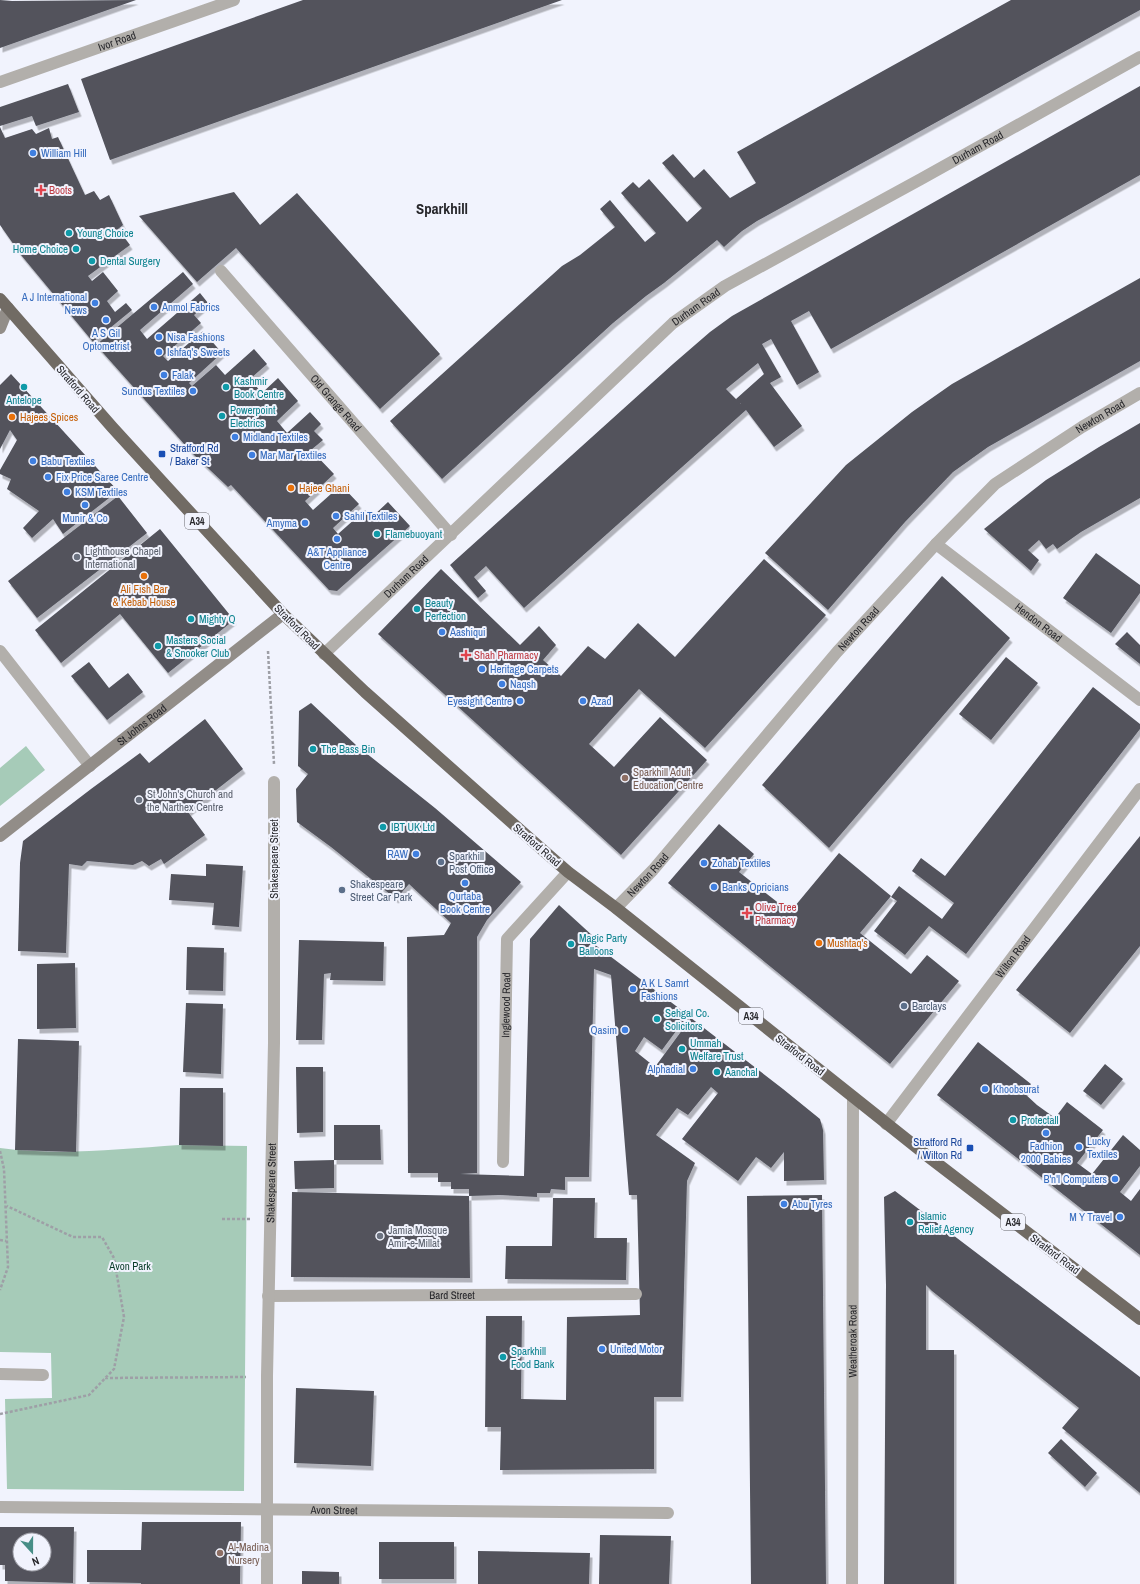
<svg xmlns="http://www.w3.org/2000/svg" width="1140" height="1584" viewBox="0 0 1140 1584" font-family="'Archivo Narrow',sans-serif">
<defs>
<filter id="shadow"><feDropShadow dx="2.5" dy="4.5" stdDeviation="0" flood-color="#0004"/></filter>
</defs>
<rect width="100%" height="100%" fill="#f1f3fd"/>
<path fill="#a6cbb8" d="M26,746L45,770L0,806V768Z
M179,1145L247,1146L244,1491L7,1489L5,1399L52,1398L51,1353L0,1352V1148C59,1156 120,1149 179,1145Z"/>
<path fill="#52535c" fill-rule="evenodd" filter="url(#shadow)" d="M0,0L12,1L136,0L0,48Z
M303,0H562L110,160L81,79Z
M1011,0H1140V10L757,221L742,231L724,247L717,240L664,283L646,296L613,323L442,479L390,421L562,266L580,255L615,227L600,209L610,200L645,242L656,233L621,193L633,182L639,188L649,179L687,222L702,208L662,163L673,154L694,178L704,169L730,198L756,183L737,152Z
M68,84L79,112L36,126L32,116L0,126V107Z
M1140,86V175L831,349L809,311L791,321L819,372L797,385L771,339L762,344L781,377L770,383L802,426L774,447L746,410L524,608L486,566L474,577L486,591L478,598L450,565L673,364L710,332L732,316ZM758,363L764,374L736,399L741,404L726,389Z
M0,127L5,138L32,129L36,134L49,128L52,139L58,137L85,195L94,191L100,200L109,195L123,225L118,229L130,245L88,276L92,281L103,272L118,291L107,301L115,312L126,303L132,310L93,342L21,255L0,225Z
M234,192L260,225L297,193L440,354L380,409L236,248L197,282L139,216Z
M183,272L193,284L140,330L147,339L200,293L208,303L194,315L201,323L163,356L168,361L203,331L222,353L189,383L192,386L216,365L225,375L254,349L267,364L250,379L262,393L278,378L298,401L277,421L287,433L310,412L321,424L314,431L323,440L311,450L334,474L305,501L313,510L341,485L359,504L333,528L338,534L365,510L372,517L388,502L410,526L337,591L329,590L231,485L228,487L193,454L96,345Z
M1140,278V361L988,447L953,472L905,522L828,610L765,553L846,465L912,412L952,384Z
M11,374L118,491L63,534L53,519L32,538L23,528L39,511L7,489L11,479L0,474V470L17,440L10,430L0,449V385Z
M1140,423V498L1081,532L1057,549L1053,544L1046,549L1039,540L1028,550L1039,560L1031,571L984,529L1014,505L1046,480L1099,447Z
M118,496L147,533L37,618L8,581Z
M160,529L234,620L168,673L120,614L61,663L35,630Z
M1096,553L1140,585V593L1111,633L1063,598Z
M764,559L826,615L705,748L639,689L589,744L614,767L660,717L707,760L621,855L378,634L441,569L520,645L539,626L556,645L543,660L561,676L588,646L605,659L638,623L675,657Z
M942,576L1010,638L829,848L762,785Z
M1127,632L1140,645V664L1115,644Z
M1006,657L1038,683L991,740L959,714Z
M89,662L109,688L128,673L143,692L107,720L71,676Z
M1093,687L1140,724V729L966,954L929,926L905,955L874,931L897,901L891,897L899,886L942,919L954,903L912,871L921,858L945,876Z
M311,703L356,745L435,808L521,882L487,920L477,937V1173L460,1174L524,1176L530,939L559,905L594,937L590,941L688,1015L662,1050L644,1037L635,1051L655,1067L691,1018L783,1089L820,1119L823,1130L824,1180L784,1181V1152L771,1168L756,1157L738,1181L682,1139L718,1093L711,1087L688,1115L677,1108L656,1135L695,1163L687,1181L681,1397H654V1469L500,1470L501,1427H485L486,1316H522L521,1399L566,1400L567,1317L640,1315L637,1195H629L611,975L594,969L589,1177H565V1190L551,1189L550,1193H537V1197L500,1195L469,1196V1189H451V1182H438V1173H408L407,937L444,935L451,923L409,884L396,899L331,847L297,822L296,789L308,774L298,766L299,711Z
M205,719L243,769L188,812L205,835L164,864L161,859L149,866L142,861L133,865L87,861L82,866L69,864L66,953L18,951L20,863L23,841L91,789L140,753L149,763Z
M719,824L754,854L739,872L790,912L839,853L891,896L860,933L911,974L927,955L959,981L890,1064L668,883Z
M1140,836V946L1070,1033L1016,990Z
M206,864L243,866L239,927L212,925L214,903L169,900L171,874L206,876Z
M299,940L384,942L383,981L330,980L331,973L324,974L322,1040H296Z
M187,947L224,948L223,991L186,990Z
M75,963L76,1028L37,1029V964Z
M186,1003L223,1004L221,1074L183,1072Z
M18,1039L79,1041L76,1152L15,1150Z
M978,1042L1031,1084L1024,1093L1037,1105L1055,1118L1067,1102L1103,1130L1077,1163L1092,1174L1123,1135L1140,1150V1166L1120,1192L1131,1201L1140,1189V1255L937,1095Z
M1105,1064L1123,1079L1101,1105L1083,1091Z
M296,1067H323V1132L297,1133Z
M180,1088H223V1146L179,1145Z
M334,1125H380L381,1160H334Z
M334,1160V1188L295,1189L294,1161Z
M895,1191L1140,1377V1493L1062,1428L1079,1408L932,1291L926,1285V1350H954V1584H884L886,1285L884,1197Z
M292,1192L469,1196L470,1278L291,1277Z
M822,1195L826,1584H751L747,1196Z
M553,1198H595L594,1238H627L626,1280L505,1279L506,1246H552Z
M296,1388L374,1391L371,1466L294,1463Z
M1061,1439L1097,1473L1085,1487L1048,1453Z
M142,1522H241L240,1584H141V1583L87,1582V1550H141Z
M0,1527H74L73,1583L5,1581V1565H0ZM20,1540H44V1564H20Z
M600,1535L671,1536L669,1584H599Z
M379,1542H454V1579H379Z
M478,1551L590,1553L589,1584H478Z
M302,1571L339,1572V1584H302Z"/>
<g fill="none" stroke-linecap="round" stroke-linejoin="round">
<path stroke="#9e9fa6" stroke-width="2.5" stroke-dasharray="3 2" stroke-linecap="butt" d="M268,651L274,764
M0,1151L4,1169L8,1267L0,1290
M222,1219H251
M0,1240L6,1241
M105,1378L246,1377
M0,1414L89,1395L114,1369L124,1317L114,1258L102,1237H73L7,1206"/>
<path stroke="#b2afab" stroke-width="12" d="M0,651L90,766"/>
<g stroke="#b2afab" stroke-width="12">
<path id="s1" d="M0,82L234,0"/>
<path id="s2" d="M221,271L451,535"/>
<path id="s3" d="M936,544L1140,700"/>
<path id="s4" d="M616,908L653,870L837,652L936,544L995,484L1082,427L1140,393"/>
<path id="s5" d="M886,1124L1140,789"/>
<path id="s6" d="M503,1162L507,939L568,872"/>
<path id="s7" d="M268,1296L636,1294"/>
<path d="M0,1374L43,1375"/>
<path id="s8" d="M0,1507L668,1513"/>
<path id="s9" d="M267,1584V1376L274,1043V782"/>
<path id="s10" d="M852,1584L853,1097"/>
</g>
<path stroke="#b2afab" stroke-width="12" id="s11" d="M324,654L673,323L725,286L921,179L1140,57"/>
<g stroke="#928d88" stroke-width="12">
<path d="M0,328L8,308"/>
<path id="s12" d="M0,836L283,614"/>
</g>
<path stroke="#716b64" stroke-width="12" d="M0,299L112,427L283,614L365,692L537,845L568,872L616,908L930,1158L1140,1319"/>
</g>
<g fill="#3f7fe0" stroke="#f1f3fd" stroke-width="1.5">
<circle cx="33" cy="153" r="4"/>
<circle cx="95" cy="303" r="4"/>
<circle cx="154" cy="307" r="4"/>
<circle cx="106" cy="320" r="4"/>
<circle cx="159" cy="337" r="4"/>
<circle cx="159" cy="352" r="4"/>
<circle cx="164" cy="375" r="4"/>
<circle cx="193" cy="391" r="4"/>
<circle cx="235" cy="437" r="4"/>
<circle cx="252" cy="455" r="4"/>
<circle cx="33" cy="461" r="4"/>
<circle cx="48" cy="477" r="4"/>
<circle cx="67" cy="492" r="4"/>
<circle cx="85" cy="505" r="4"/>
<circle cx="336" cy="516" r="4"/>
<circle cx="305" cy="523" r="4"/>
<circle cx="337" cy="539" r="4"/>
<circle cx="442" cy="632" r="4"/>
<circle cx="482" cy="669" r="4"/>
<circle cx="502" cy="684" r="4"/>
<circle cx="520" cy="701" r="4"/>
<circle cx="583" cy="701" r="4"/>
<circle cx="416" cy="854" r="4"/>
<circle cx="704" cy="863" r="4"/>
<circle cx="465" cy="883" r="4"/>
<circle cx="714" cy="887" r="4"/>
<circle cx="633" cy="989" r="4"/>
<circle cx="625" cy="1030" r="4"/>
<circle cx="693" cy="1069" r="4"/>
<circle cx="985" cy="1089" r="4"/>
<circle cx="1046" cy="1133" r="4"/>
<circle cx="1079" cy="1147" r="4"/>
<circle cx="1115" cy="1179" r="4"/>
<circle cx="784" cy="1204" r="4"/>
<circle cx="1120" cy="1217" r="4"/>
<circle cx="602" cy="1349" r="4"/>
</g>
<g fill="#e0444e" stroke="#f1f3fd" stroke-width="1.5">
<path d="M39 184h4v4h4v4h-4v4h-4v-4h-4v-4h4z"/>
<path d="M464 649h4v4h4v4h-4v4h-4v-4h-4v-4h4z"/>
<path d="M745 907h4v4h4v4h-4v4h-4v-4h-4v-4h4z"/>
</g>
<g fill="#0f9aa8" stroke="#f1f3fd" stroke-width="1.5">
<circle cx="69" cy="233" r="4"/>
<circle cx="76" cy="249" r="4"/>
<circle cx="92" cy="261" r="4"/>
<circle cx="24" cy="387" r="4"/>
<circle cx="226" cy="387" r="4"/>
<circle cx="222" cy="416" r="4"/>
<circle cx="377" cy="534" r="4"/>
<circle cx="417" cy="609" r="4"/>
<circle cx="191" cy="619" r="4"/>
<circle cx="158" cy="646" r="4"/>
<circle cx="313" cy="749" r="4"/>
<circle cx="383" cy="827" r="4"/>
<circle cx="571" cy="944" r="4"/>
<circle cx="657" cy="1019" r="4"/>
<circle cx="682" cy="1049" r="4"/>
<circle cx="717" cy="1072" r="4"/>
<circle cx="1013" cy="1120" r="4"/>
<circle cx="910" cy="1222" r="4"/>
<circle cx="503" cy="1357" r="4"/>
</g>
<g fill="#e8710a" stroke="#f1f3fd" stroke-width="1.5">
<circle cx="12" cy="417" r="4"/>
<circle cx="291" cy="488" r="4"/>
<circle cx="144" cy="576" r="4"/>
<circle cx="819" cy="943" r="4"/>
</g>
<g fill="#1a4fb4" stroke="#f1f3fd" stroke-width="1.5">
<rect x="158" y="450" width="8" height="8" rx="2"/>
<rect x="966" y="1144" width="8" height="8" rx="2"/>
</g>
<g fill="#6b7280" stroke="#f1f3fd" stroke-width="1.5">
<circle cx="77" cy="557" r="4"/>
<circle cx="139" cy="800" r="4"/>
<circle cx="380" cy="1236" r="4"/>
</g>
<g fill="#8d6e63" stroke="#f1f3fd" stroke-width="1.5">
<circle cx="625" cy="778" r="4"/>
<circle cx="220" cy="1553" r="4"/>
</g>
<g fill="#5c6f8a" stroke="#f1f3fd" stroke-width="1.5">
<circle cx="441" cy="862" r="4"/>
<circle cx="342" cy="890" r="4"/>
<circle cx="904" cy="1006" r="4"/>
</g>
<g text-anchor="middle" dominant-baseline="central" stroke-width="4" stroke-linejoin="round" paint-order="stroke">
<g fill="#f1f3fd" stroke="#64646a" stroke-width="1">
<rect x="185" y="513" width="24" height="16" rx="3"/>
<rect x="739" y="1008" width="24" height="16" rx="3"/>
<rect x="1001" y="1214" width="24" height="16" rx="3"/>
</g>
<g font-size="10" font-weight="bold" fill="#27272b">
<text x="197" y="521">A34</text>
<text x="751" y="1016">A34</text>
<text x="1013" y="1222">A34</text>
</g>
<g font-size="11" fill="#27272b" stroke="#f1f3fd">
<text stroke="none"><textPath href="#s1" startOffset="124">Ivor Road</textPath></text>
<text stroke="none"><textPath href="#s11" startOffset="833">Durham Road</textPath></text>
<text stroke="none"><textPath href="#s11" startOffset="509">Durham Road</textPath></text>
<text transform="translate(78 389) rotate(49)">Stratford Road</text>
<text stroke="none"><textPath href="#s2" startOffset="175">Old Grange Road</textPath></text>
<text stroke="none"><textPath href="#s4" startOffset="694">Newton Road</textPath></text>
<text stroke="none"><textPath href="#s11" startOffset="113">Durham Road</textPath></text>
<text stroke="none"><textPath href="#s3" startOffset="129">Hendon Road</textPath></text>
<text transform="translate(297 627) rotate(45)">Stratford Road</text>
<text stroke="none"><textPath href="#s4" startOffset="370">Newton Road</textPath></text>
<text stroke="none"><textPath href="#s12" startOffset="180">St Johns Road</textPath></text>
<text transform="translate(537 845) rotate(41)">Stratford Road</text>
<text transform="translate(274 859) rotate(-90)">Shakespeare Street</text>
<text stroke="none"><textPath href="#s4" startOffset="46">Newton Road</textPath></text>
<text stroke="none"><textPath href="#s5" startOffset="210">Wilton Road</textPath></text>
<text stroke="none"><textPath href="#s6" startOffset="157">Inglewood Road</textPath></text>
<text transform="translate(800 1055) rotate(38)">Stratford Road</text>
<text stroke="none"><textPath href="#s9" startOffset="401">Shakespeare Street</textPath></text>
<text transform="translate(1055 1254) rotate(37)">Stratford Road</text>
<text stroke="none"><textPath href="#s7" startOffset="184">Bard Street</textPath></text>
<text stroke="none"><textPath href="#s10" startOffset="243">Weatheroak Road</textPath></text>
<text stroke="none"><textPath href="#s8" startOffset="334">Avon Street</textPath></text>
</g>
<g font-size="11" fill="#366cbe" stroke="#f1f3fd" text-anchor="start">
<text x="41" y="153">William Hill</text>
<text x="87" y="297" text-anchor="end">A J International<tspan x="87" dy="13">News</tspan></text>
<text x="162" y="307">Anmol Fabrics</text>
<text x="106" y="333" text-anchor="middle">A S Gil<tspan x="106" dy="13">Optometrist</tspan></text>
<text x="167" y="337">Nisa Fashions</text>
<text x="167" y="352">Ishfaq's Sweets</text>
<text x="172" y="375">Falak</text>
<text x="185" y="391" text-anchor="end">Sundus Textiles</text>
<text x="243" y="437">Midland Textiles</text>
<text x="260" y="455">Mar Mar Textiles</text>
<text x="41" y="461">Babu Textiles</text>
<text x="56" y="477">Fix Price Saree Centre</text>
<text x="75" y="492">KSM Textiles</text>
<text x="344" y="516">Sahil Textiles</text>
<text x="85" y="518" text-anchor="middle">Munir &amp; Co</text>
<text x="297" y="523" text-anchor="end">Amyma</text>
<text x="337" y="552" text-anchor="middle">A&amp;T Appliance<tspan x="337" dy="13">Centre</tspan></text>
<text x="450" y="632">Aashiqui</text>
<text x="490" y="669">Heritage Carpets</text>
<text x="510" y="684">Naqsh</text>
<text x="512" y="701" text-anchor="end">Eyesight Centre</text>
<text x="591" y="701">Azad</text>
<text x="408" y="854" text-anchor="end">RAW</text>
<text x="712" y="863">Zohab Textiles</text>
<text x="722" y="887">Banks Opricians</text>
<text x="465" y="896" text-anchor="middle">Qurtaba<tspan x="465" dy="13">Book Centre</tspan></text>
<text x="641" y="983">A K L Samrt<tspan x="641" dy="13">Fashions</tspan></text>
<text x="617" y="1030" text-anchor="end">Qasim</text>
<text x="685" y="1069" text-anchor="end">Alphadial</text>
<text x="993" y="1089">Khoobsurat</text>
<text x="1087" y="1141">Lucky<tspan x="1087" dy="13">Textiles</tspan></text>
<text x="1046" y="1146" text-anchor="middle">Fadhion<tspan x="1046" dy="13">2000 Babies</tspan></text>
<text x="1107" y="1179" text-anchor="end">B'n'I Computers</text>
<text x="792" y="1204">Abu Tyres</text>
<text x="1112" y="1217" text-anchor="end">M Y Travel</text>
<text x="610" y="1349">United Motor</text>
</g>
<g font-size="11" fill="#be3a42" stroke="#f1f3fd" text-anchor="start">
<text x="49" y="190">Boots</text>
<text x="474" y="655">Shah Pharmacy</text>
<text x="755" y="907">Olive Tree<tspan x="755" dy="13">Pharmacy</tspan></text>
</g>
<g font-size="11" fill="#0d838f" stroke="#f1f3fd" text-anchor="start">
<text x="77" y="233">Young Choice</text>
<text x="68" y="249" text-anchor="end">Home Choice</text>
<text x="100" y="261">Dental Surgery</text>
<text x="234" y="381">Kashmir<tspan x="234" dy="13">Book Centre</tspan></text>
<text x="24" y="400" text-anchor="middle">Antelope</text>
<text x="230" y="410">Powerpoint<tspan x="230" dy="13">Electrics</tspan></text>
<text x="385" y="534">Flamebuoyant</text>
<text x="425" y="603">Beauty<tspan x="425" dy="13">Perfection</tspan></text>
<text x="199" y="619">Mighty Q</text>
<text x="166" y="640">Masters Social<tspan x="166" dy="13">&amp; Snooker Club</tspan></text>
<text x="321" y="749">The Bass Bin</text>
<text x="391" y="827">IBT UK Ltd</text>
<text x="579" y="938">Magic Party<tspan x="579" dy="13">Balloons</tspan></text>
<text x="665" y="1013">Sehgal Co.<tspan x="665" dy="13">Solicitors</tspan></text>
<text x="690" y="1043">Ummah<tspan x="690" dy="13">Welfare Trust</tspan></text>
<text x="725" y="1072">Aanchal</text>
<text x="1021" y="1120">Protectall</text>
<text x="918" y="1216">Islamic<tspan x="918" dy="13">Relief Agency</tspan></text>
<text x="511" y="1351">Sparkhill<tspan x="511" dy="13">Food Bank</tspan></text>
</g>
<g font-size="11" fill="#c56008" stroke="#f1f3fd" text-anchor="start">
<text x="20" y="417">Hajees Spices</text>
<text x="299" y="488">Hajee Ghani</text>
<text x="144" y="589" text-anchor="middle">Ali Fish Bar<tspan x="144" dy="13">&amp; Kebab House</tspan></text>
<text x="827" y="943">Mushtaq's</text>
</g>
<g font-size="11" fill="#164399" stroke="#f1f3fd" text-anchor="start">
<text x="170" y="448">Stratford Rd<tspan x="170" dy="13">/ Baker St</tspan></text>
<text x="962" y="1142" text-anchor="end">Stratford Rd<tspan x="962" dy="13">/ Wilton Rd</tspan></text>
</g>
<g font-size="11" fill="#5b616d" stroke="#f1f3fd" text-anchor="start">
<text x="85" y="551">Lighthouse Chapel<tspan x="85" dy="13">International</tspan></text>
<text x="147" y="794">St John's Church and<tspan x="147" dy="13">the Narthex Centre</tspan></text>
<text x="388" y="1230">Jamia Mosque<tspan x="388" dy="13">Amir-e-Millat</tspan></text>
</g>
<g font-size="11" fill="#785e54" stroke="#f1f3fd" text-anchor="start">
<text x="633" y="772">Sparkhill Adult<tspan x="633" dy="13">Education Centre</tspan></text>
<text x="228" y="1547">Al-Madina<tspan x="228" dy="13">Nursery</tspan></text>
</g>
<g font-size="11" fill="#4e5e75" stroke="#f1f3fd" text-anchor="start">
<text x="449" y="856">Sparkhill<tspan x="449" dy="13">Post Office</tspan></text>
<text x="350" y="884">Shakespeare<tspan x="350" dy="13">Street Car Park</tspan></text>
<text x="912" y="1006">Barclays</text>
</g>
<g font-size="11" fill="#093b28" stroke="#f1f3fd">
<text x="130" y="1266">Avon Park</text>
</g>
<g font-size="15" font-weight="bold" fill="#27272b" stroke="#f1f3fd">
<text x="442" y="208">Sparkhill</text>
</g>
</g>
<g transform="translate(32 1552) rotate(159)"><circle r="19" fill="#f1f3fd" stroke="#a0a1a9"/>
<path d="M0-3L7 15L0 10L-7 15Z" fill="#478e87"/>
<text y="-6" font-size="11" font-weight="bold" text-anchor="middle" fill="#27272b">N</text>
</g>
</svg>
